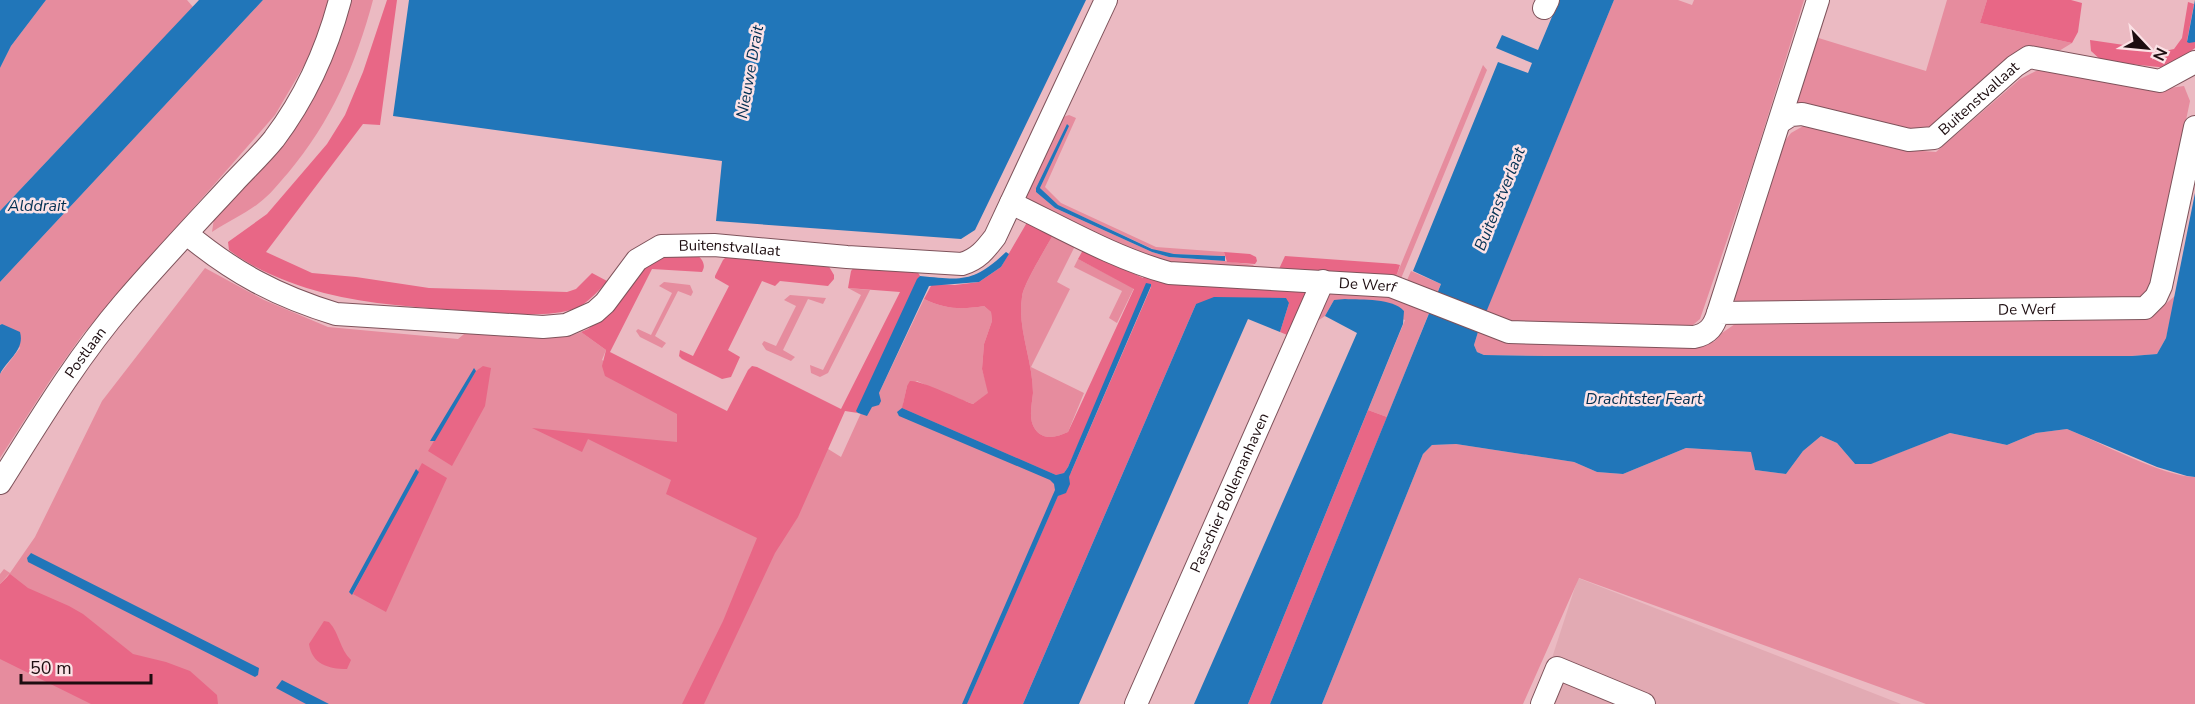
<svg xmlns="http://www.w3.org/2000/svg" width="2195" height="704" viewBox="0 0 2195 704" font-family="'Nunito Sans',sans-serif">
<rect width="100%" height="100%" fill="#ebbac2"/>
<path fill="#e2aab3" d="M1578,578L1901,704H1537Z"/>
<path fill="#e68c9e" d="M46,0H187L193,7L0,211V68L11,46Z
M263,0H330L312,52L275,115L83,334L51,379L0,458V374L20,348L2,324L0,325V282Z
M350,0H373C356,64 331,122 288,173C279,183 270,195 259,203C245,214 227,222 212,232L214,218Z
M1614,0H1678L1692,5L1694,0H1804L1752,167L1700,319L1688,329L1515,326L1484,316Z
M1947,0H1987L1980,23L2072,43L1923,134L1787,111L1812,36L1926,71Z
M1483,65L1487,70L1400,281L1279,269L1397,274Z
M2040,69L2155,90L2184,86L2190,101L2152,283L2146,293L2135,300L1737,303L1733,298L1780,147L1791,133L1805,125L1896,149L1936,152L2020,79Z
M1069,115L1076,118L1045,187L1061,203L1156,247L1224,252L1225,256L1174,254L1157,251L1055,204L1040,188L1068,124L1036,188V192L1055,208L1152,252L1169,257L1225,261L1254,265L1251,268L1172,267L1026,203L1024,190L1063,117Z
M1055,231L1074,243V248L1057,282L1070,289L1031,367L1084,393L1068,432C1057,437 1043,441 1035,429C1028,419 1032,404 1033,393C1033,360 1017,329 1022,297C1023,284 1048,245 1055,231Z
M1078,259L1134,288L1117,323L1109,318L1122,291L1074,267Z
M205,268L264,300L328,327L458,339L469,330L568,337L581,332L606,350L602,360L743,435L759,406L841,457L871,391L879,393L924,299C945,309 961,310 984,306L991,312L992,321L984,344L982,369L989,393L973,404L943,393L917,381L907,386L903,404L1078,476L976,704H0V591L9,574L0,584V574L4,569L10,573L35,537L102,401Z
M1411,271L1441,284L1435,297L1405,285Z
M664,282L690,285L693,292L691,296L678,291L655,336L666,343L662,348L640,337L636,331L638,329L651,335L672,293L659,286Z
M848,288L870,290L828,373L820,377L811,373L810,365L823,370L861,295Z
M1373,290L1431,308L1387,417L1368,410L1405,320L1334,300L1325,316L1319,320L1315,317L1325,293Z
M790,295L826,298L823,304L808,299L783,350L795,357L791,361L766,350L762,344L764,341L776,346L796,306L784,300Z
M2176,295L2166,338L2157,354L2132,356H1545L1484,355L1477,352L1474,345L1478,332L1714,342L1722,333L1735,324L2155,313Z
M2067,429C2100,442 2161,476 2195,477V704H1926L1579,578L1523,704H1322L1423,454L1432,445L1456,444L1574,462L1597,472L1623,474L1686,448L1752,452L1755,470L1786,474L1803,451L1821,436L1837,443L1855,464H1870L1950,433L2007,445L2036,433Z"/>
<path fill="#e86786" d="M387,0H397L380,125L363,124L266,252L312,273L356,277L429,288L567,292L576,289L592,273L607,281C602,288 585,305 577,308C547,319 500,313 468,311C420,307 370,305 324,293C292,285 255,270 229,250L228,242L267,214L327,144L345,115L363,72Z
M1987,0H2071L2082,3L2078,32L2072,43L1980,23Z
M2188,2L2194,4L2187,41L2195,42V48L2168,68L2102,61L2091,51L2090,40L2165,51L2174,49L2182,38Z
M1029,219L1055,231C1048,245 1023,284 1022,297C1017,329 1033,360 1033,393C1032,404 1028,419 1035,429C1043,441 1057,437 1068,432L1134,289L1078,259L1083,250L1143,278L1146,272L1307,290L1292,337L1280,332L1289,303L1196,304L1023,704H967L1058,496L1066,492L1069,484V477L1151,287V284L1068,467L1064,473L1056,475L902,408L907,386L910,381C921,380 959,399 973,404L988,393L982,369L984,344L992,321L991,312L984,306C961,310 945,309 924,299L932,284L955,285L979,282L1001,267Z
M1224,252L1250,254L1256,257L1257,261L1255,264L1227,262Z
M695,253C701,258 707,264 702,272L652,269L610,352L727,411L748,370L752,366L757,367L841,409L900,292L848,288L851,271L855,266L916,269L920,276L857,411L858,413L845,411L798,517L775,553L704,704H682L723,621L757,538L666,494L671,480L588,439L582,452L532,428L677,442V414L605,376L602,366L606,350L581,332L588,329L611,311L639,273L654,258Z
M727,256L828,265L834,275V279L828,286L780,281L775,286L762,281L728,350L740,357L731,377L722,379L682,359L679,356L680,350L693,356L729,286L715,278V276L723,260Z
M1285,256L1396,264L1400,265L1397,274L1394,275L1279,269Z
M483,366L491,368L485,406L452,466L428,451L476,371Z
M1368,410L1387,417L1270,704H1248Z
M422,463L447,478L386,612L353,594Z
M10,574L28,588L69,606L83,614L133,654L166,662L190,671L217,695L218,704H91L0,659V584Z
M324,621L329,622C340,634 339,648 351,660L347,669C328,669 312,664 309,644Z"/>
<path fill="#2176b9" d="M0,0H46L11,46L0,68Z
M199,0H263L0,282V211Z
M409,0H1086L975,230L961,239L716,221L722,161L393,116Z
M1559,0H1614L1478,332L1474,345L1477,352L1484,355L1545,356H2132L2157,354L2166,338L2195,193V477L2187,476L2157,467L2067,429L2036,433L2007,445L1950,433L1871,464H1855L1837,443L1821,436L1803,451L1786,474L1755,470L1751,452L1686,448L1623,474L1597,472L1574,462L1456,444L1432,445L1423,454L1322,704H1270L1441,284L1413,271L1498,62L1528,73L1532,63L1496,48L1502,35L1538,50Z
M2195,0V42L2189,43L2187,42Z
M1067,124L1069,126L1040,188L1058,205L1152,249L1174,254L1222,256H1225V261L1169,257L1152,252L1055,208L1036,192V188Z
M1006,252L1009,254L1001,267L979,282L929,286L879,393L881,401L879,405L872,407L867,416L858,413L856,411L917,279L920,276C963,280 973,283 1006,252Z
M1146,283L1151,284V286L1069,477L1070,484L1066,493L1058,496L967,704H962L1055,490L1054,484L1050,480L899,416L897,412L902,408L1056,475L1064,473L1068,467Z
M1214,297L1286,298L1289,303L1280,332L1248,319L1079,704H1023L1196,304Z
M1345,299C1362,300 1393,298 1404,311L1403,324L1248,704H1194L1357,333L1325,316L1334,300Z
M2,324L20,332C25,350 8,359 0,374V325Z
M474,368L476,371L435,441H430Z
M416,469L419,472L352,595L349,592Z
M31,553L259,668L258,675L255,677L28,562L27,558Z
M282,680L329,704H306L276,688Z"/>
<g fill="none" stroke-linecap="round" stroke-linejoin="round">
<defs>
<g id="minor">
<path d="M1544,8L1548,0"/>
<path id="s1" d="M1780,122L1791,115L1802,114L1909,140L1934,138L2015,66L2029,57L2160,81L2195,62"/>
<path id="s2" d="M1011,203C1063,228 1114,258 1169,273L1391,286L1509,332L1694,337C1709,334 1714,326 1718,313L2145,308L2156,297L2161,286L2195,127"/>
<path id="s3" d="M187,234C234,273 277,296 336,314L543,327L566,325L595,312L605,303L637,260L661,246L714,245L847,257L962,264C978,259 985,250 995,237L1106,0"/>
<path d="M1718,313L1818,0"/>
<path id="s4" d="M0,483C39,421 76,359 124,303C159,262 197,222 234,182C247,168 262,154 274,139C305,98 327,49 340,0"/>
<path id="s5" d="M1136,704L1323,281"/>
<path d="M1542,704L1557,668L1644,704"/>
</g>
</defs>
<use href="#minor" stroke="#7e535b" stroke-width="24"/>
<use href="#minor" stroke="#fff" stroke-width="22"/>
</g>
<g text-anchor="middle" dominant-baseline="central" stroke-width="5" stroke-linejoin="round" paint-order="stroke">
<g font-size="15" fill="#1d0d10" stroke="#fce2e6">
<text stroke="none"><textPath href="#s1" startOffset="219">Buitenstvallaat</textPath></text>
<text stroke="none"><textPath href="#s3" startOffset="596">Buitenstvallaat</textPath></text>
<text stroke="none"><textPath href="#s2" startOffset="372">De Werf</textPath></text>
<text stroke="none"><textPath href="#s2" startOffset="1052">De Werf</textPath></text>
<text stroke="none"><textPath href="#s4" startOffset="156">Postlaan</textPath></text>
<text stroke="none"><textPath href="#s5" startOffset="231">Passchier Bollemanhaven</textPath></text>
</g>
<g font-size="16" font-style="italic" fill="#012f51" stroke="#fce2e6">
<text transform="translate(750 72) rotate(-80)">Nieuwe Drait</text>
<text transform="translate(1500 199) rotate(-68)">Buitenstverlaat</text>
<text x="37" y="206">Alddrait</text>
<text x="1644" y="399">Drachtster Feart</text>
</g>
</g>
<g transform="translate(2147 48) rotate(116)" stroke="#fce2e6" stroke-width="4.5" paint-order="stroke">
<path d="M0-4.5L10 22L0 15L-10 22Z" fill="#1d0d10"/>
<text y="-9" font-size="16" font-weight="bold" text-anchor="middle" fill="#1d0d10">N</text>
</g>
<path d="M21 674v9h130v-9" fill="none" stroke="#1d0d10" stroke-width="3"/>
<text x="30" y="674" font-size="18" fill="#1d0d10" stroke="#fce2e6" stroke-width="4.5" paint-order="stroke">50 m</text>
</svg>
